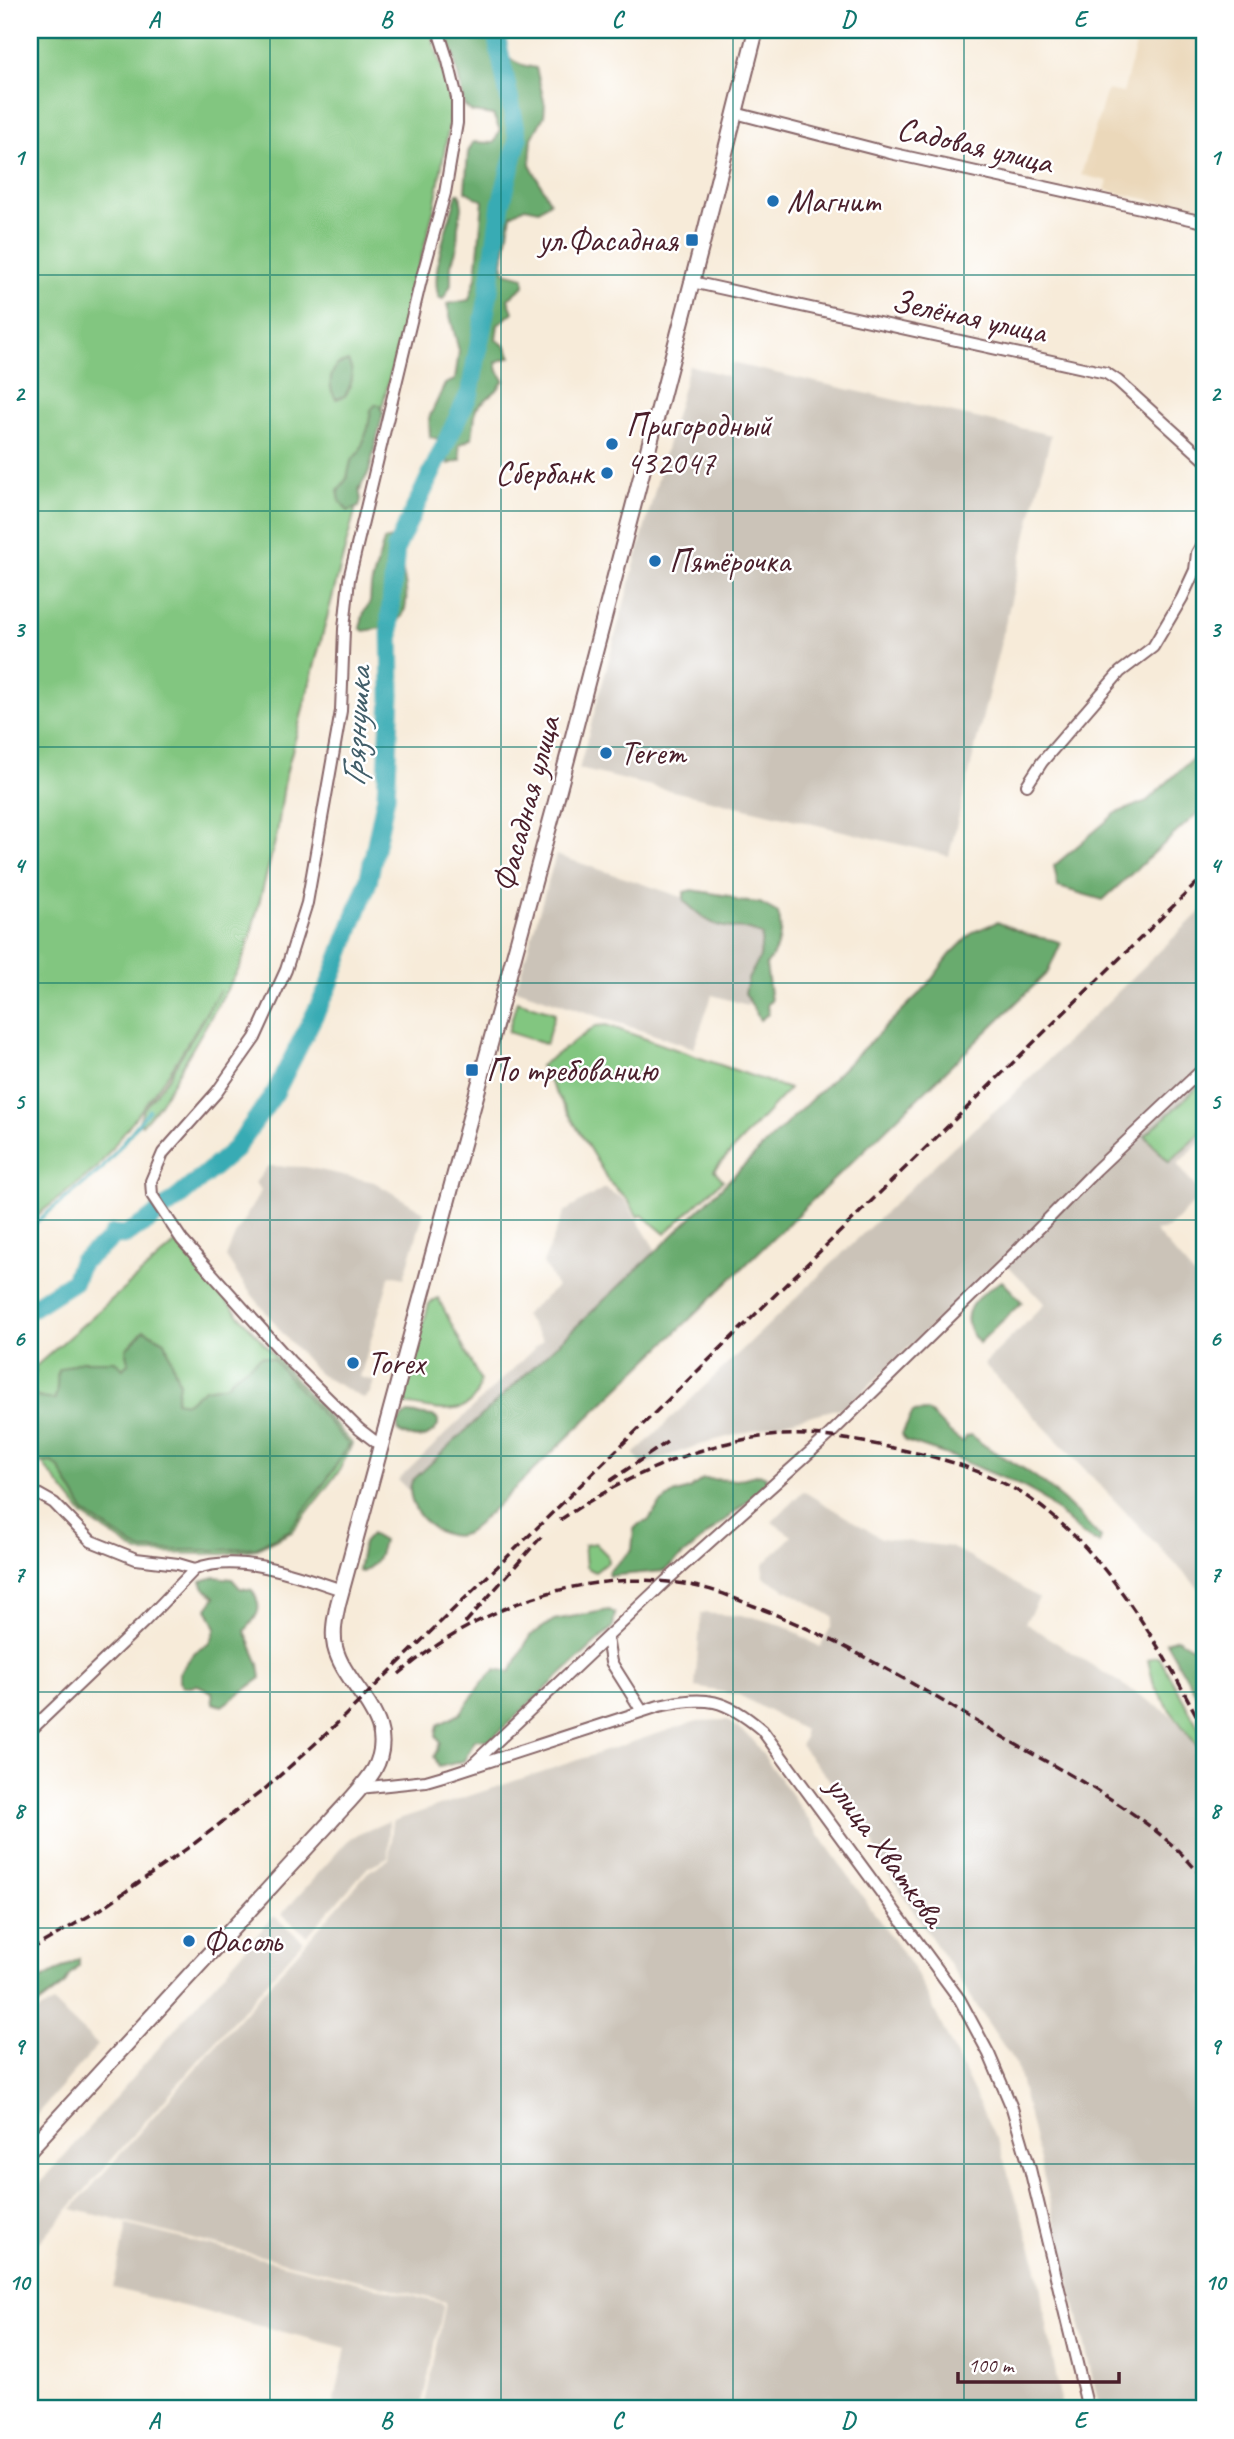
<svg xmlns="http://www.w3.org/2000/svg" width="1234" height="2439" viewBox="0 0 1234 2439" font-family="Caveat,sans-serif">
<rect width="100%" height="100%" fill="#fff"/>
<filter id="ink" filterUnits="userSpaceOnUse"><feTurbulence type="fractalNoise" baseFrequency=".0143" numOctaves="2"/><feDisplacementMap in="SourceGraphic" scale="14" xChannelSelector="R" yChannelSelector="G"/><feConvolveMatrix kernelMatrix="1 2 1 2 8 2 1 2 1" color-interpolation-filters="sRGB"/></filter>
<filter id="wash" filterUnits="userSpaceOnUse"><feTurbulence type="fractalNoise" baseFrequency=".00686" numOctaves="4" result="noise"/><feDisplacementMap in="SourceGraphic" scale="28" xChannelSelector="R" yChannelSelector="G"/><feGaussianBlur stdDeviation="1.57" result="paint"/><feColorMatrix in="noise" values="0 0 0 0 0 0 0 0 0 0 0 0 0 0 0 0 0 1.4 0 .05"/><feComposite in="paint" operator="in"/></filter>
<g filter="url(#wash)">
<rect width="100%" height="100%" fill="#f7ebd9"/>
<path fill="#ebd8ba" d="M1140,30H1179L1204,36V212L1105,190L1108,181L1081,175L1107,90L1123,93Z"/>
<path fill="#cbc3b8" d="M731,363L1051,435L949,856L579,769L689,365L727,376Z
M556,855L682,897L769,939L747,1005L712,995L694,1048L516,989Z
M1204,908V1139L1177,1164L1202,1195L1167,1229L1155,1231L1204,1287V1594L984,1364L1045,1304L1001,1258L848,1406L708,1442L642,1465L634,1454L954,1146L1008,1099Z
M268,1166L306,1167L374,1182L424,1212L404,1278L390,1275L360,1377L374,1381L370,1393L364,1399L319,1374L284,1335L245,1286L226,1257L235,1235L261,1191L255,1183Z
M604,1188L625,1200L663,1262L415,1497L398,1480L543,1340L524,1315L557,1287L543,1263L564,1212Z
M803,1491L881,1538L952,1547L1039,1598L1025,1623L1171,1715L1204,1753V2409H1100L1017,2066L878,1858L868,1825L800,1745L804,1739V1730L739,1695L695,1687L701,1613L753,1617L785,1626L820,1647L831,1627L833,1617L764,1577L763,1565L792,1536L772,1522Z
M728,1720L752,1739L917,1974L999,2145L1035,2258L1062,2409H424L446,2302L72,2209L368,1872L389,1859L393,1821L687,1724L698,1721Z
M389,1821L388,1857L368,1867L307,1936L282,1914L350,1838Z
M274,1916L303,1941L30,2253V2195Z
M53,2003L98,2045L30,2122V2015Z
M127,2225L444,2304L421,2409H333L346,2348L113,2288Z"/>
<path fill="#82c680" stroke="#667256" stroke-width="2" d="M30,30H430L449,91L452,109L434,209L285,778L277,834L251,934L240,967L160,1104L142,1125L139,1121L143,1110L169,1077L220,990L171,1070L97,1168L30,1221Z
M517,1001L555,1013L546,1044L508,1032Z
M606,1025L789,1089L714,1170L723,1180L665,1234L642,1215L638,1217L627,1199L610,1183L540,1066L596,1026Z
M1204,1081V1130L1169,1162L1145,1136Z
M176,1243L352,1444L339,1471L292,1532L257,1549L224,1554L138,1553L84,1516L30,1448V1368L37,1365Z
M438,1298L480,1380C476,1422 433,1409 405,1404L408,1376L429,1304Z
M595,1543L607,1555L608,1562L595,1572L586,1567L584,1545Z
M1154,1657H1159L1204,1737V1755L1166,1705L1154,1685L1148,1660Z"/>
<path fill="#69ab6e" stroke="#5a654c" stroke-width="2" d="M444,30H497C503,55 509,64 536,68L545,105L544,116L532,138L530,164L550,202L539,210L525,207L511,215L503,263L505,272L524,277V286L508,299L513,312L498,325L496,339L506,347L511,357L496,362L498,371L504,380L497,390L476,408L472,438L459,445L461,460L449,464L443,440L430,437L429,418L445,384L455,380L459,351L447,304L469,300L476,277L483,201L465,191L468,152L473,142L494,143L500,130L493,115L472,112L464,105L454,56Z
M457,193H460L462,208L458,226L457,248L451,265V285L443,299L439,298C429,270 450,222 457,193Z
M348,361C355,373 352,385 345,396L336,399C328,387 329,376 337,365Z
M375,405H381L383,413L369,472L359,489L361,499L359,507L348,511L340,501L338,491L347,478L351,461L360,451L368,428L371,410Z
M393,538C399,559 418,606 396,623C388,629 373,629 364,631L360,628L364,612L370,602L371,586L384,540Z
M1204,748V807L1103,900L1058,887L1054,866L1116,813L1147,801Z
M692,890L729,896L738,901L760,903L778,913C784,930 778,951 766,965L771,1001L767,1004L768,1014L760,1020L745,993L748,979L760,957L762,936C748,925 732,931 717,925C705,921 693,909 684,901V892Z
M997,922C1008,926 1018,931 1029,935C1040,939 1049,937 1061,943L1048,972L477,1525C473,1528 468,1533 464,1534C439,1544 402,1508 412,1481L668,1240L926,987L950,955L973,932Z
M1002,1281L1022,1302L979,1343C953,1315 975,1296 1002,1281Z
M144,1330L165,1341L179,1383L176,1401L186,1403L205,1389L227,1385L233,1377L262,1356L273,1359L349,1445L326,1481L289,1531L256,1547L223,1550H140L85,1513L59,1468L52,1462L38,1464L30,1455V1358L36,1371L30,1387L37,1397L54,1400C59,1391 56,1380 58,1370L81,1361H115L123,1369L129,1362L126,1349Z
M927,1411C940,1420 948,1435 963,1442L966,1437L971,1435C988,1451 1007,1458 1027,1471C1054,1489 1078,1514 1101,1538L1099,1543L1083,1535L1040,1496L1020,1485L953,1457L905,1441L902,1434L913,1412Z
M408,1413L433,1416L438,1420V1426C428,1441 414,1440 399,1432C395,1421 401,1419 408,1413Z
M759,1474L766,1477V1482L762,1489L664,1571L609,1576L608,1572L632,1550L634,1529L639,1524L648,1521L660,1504L673,1494L689,1489L703,1479L737,1480Z
M371,1534L383,1541C379,1557 377,1564 362,1572L358,1571L363,1543Z
M215,1577L232,1579L240,1588L252,1590C264,1609 258,1615 245,1631L259,1664L261,1678L222,1706L213,1703L212,1692L198,1685L183,1687L179,1682V1673L195,1652L210,1643L216,1628L207,1608L215,1597L204,1588L201,1581Z
M609,1610L615,1613L613,1627L489,1741L475,1740L464,1761L439,1767L434,1757L440,1743L436,1735L438,1725L460,1714L481,1684L496,1669L510,1672L530,1636L554,1620Z
M1177,1638L1204,1654V1708L1166,1642Z
M79,1959V1966L69,1975L65,1984L30,2011V1985Z"/>
<g fill="none" stroke-linecap="round" stroke-linejoin="round">
<path stroke="#39abb4" stroke-width="3.5" d="M30,1227L102,1169L149,1110"/>
<path stroke="#39abb4" stroke-width="19" d="M30,1309L74,1281L81,1262L109,1241L113,1234L125,1235L148,1221L180,1196L235,1149L275,1093L328,988L368,882L386,796L391,696L390,616L396,548L470,392L488,297L501,204L518,139L495,30"/>
</g>
</g>
<g filter="url(#ink)">
<g fill="none" stroke-linecap="round" stroke-linejoin="round">
<defs>
<path id="minor" d="M735,113L890,153L1204,222
M692,282L1106,373L1118,381L1204,459
M1027,785L1042,762L1120,672L1153,647L1182,598L1195,570L1197,553L1204,541
M381,1446L359,1429L290,1361L182,1240L152,1195L151,1181L163,1153L217,1092L255,1038L286,970L307,903L341,711L344,629L349,579L420,284L445,193L457,123V98L448,61L438,30
M30,1496L38,1494L54,1503L91,1541L136,1559L178,1564L195,1569
M607,1638L611,1662L642,1711
M30,1731L143,1623L195,1569C239,1552 299,1576 342,1590
M471,1766L666,1581L828,1436L1005,1263L1096,1170L1204,1068
M360,1788L426,1781L450,1774L659,1706C707,1695 725,1699 762,1730L960,2000L989,2054L1012,2108L1030,2169L1088,2409"/>
<path id="major" d="M30,2149L332,1820C346,1804 363,1788 374,1770C402,1719 345,1689 335,1647C332,1632 335,1618 338,1604L555,805L703,240L756,30"/>
</defs>
<use href="#minor" stroke="#876668" stroke-width="14"/>
<use href="#major" stroke="#876668" stroke-width="18"/>
<use href="#minor" stroke="#fff" stroke-width="10"/>
<use href="#major" stroke="#fff" stroke-width="14"/>
<path stroke="#4a1f2b" stroke-width="3.5" stroke-dasharray="10 5" stroke-linecap="butt" d="M610,1481L667,1442
M560,1520C621,1478 706,1439 781,1435C823,1433 866,1442 907,1451C961,1462 1013,1481 1055,1518C1117,1571 1167,1658 1204,1730
M465,1623L542,1536
M399,1674C482,1604 595,1562 704,1588C721,1592 738,1600 754,1606C840,1639 919,1687 998,1734C1067,1775 1156,1815 1204,1880
M30,1950L101,1909L195,1843L266,1788L326,1734L1204,876"/>
</g>
</g>
<path fill="none" stroke="#0f766e" stroke-width="2" stroke-opacity="0.55" d="M270,30V2409M501,30V2409M733,30V2409M964,30V2409M30,275H1204M30,511H1204M30,747H1204M30,983H1204M30,1220H1204M30,1456H1204M30,1692H1204M30,1928H1204M30,2164H1204"/>
<g fill="#1f6fb2" stroke="#fff" stroke-width="2.5">
<circle cx="773" cy="201" r="7"/>
<rect x="685" y="233" width="14" height="14" rx="3.5"/>
<circle cx="612" cy="444" r="7"/>
<circle cx="607" cy="473" r="7"/>
<circle cx="655" cy="561" r="7"/>
<circle cx="606" cy="753" r="7"/>
<rect x="465" y="1063" width="14" height="14" rx="3.5"/>
<circle cx="353" cy="1363" r="7"/>
<circle cx="189" cy="1941" r="7"/>
</g>
<g text-anchor="middle" dominant-baseline="central" stroke-width="5" stroke-linejoin="round" paint-order="stroke">
<g font-size="33" fill="#4a1f2b" stroke="#fff">
<text transform="translate(975 145) rotate(13)">Садовая улица</text>
<text transform="translate(969 316) rotate(12)">Зелёная улица</text>
<text transform="translate(526 804) rotate(-75)">Фасадная улица</text>
<text transform="translate(886 1851) rotate(54)">улица Хваткова</text>
</g>
<g font-size="33" fill="#4a1f2b" stroke="#fff" text-anchor="start">
<text x="787" y="201">Магнит</text>
<text x="678" y="240" text-anchor="end">ул.Фасадная</text>
<text x="626" y="425">Пригородный<tspan x="626" dy="38">432047</tspan></text>
<text x="593" y="473" text-anchor="end">Сбербанк</text>
<text x="669" y="561">Пятёрочка</text>
<text x="620" y="753">Terem</text>
<text x="486" y="1070">По требованию</text>
<text x="367" y="1363">Torex</text>
<text x="203" y="1941">Фасоль</text>
</g>
<g font-size="35" font-style="italic" fill="#425e69" stroke="#fff">
<text transform="translate(356 727) rotate(-87)">Грязнушка</text>
</g>
</g>
<rect width="1234" height="2439" fill="none" stroke="#fff" stroke-width="77"/>
<path d="M958 2372v10h161v-10" fill="none" stroke="#4a1f2b" stroke-width="3.5"/>
<text x="968" y="2372" font-size="21" fill="#4a1f2b" stroke="#ffffff" stroke-width="5" paint-order="stroke">100 m</text>
<rect x="38" y="38" width="1158" height="2362" fill="none" stroke="#0f766e" stroke-width="2.5"/>
<g font-size="23" text-anchor="middle" font-weight="bold" fill="#0f766e">
<text x="154" y="27">A</text>
<text x="386" y="27">B</text>
<text x="617" y="27">C</text>
<text x="848" y="27">D</text>
<text x="1080" y="27">E</text>
<text x="19" y="165">1</text>
<text x="1215" y="165">1</text>
<text x="19" y="401">2</text>
<text x="1215" y="401">2</text>
<text x="19" y="637">3</text>
<text x="1215" y="637">3</text>
<text x="19" y="873">4</text>
<text x="1215" y="873">4</text>
<text x="19" y="1109">5</text>
<text x="1215" y="1109">5</text>
<text x="19" y="1346">6</text>
<text x="1215" y="1346">6</text>
<text x="19" y="1582">7</text>
<text x="1215" y="1582">7</text>
<text x="19" y="1818">8</text>
<text x="1215" y="1818">8</text>
<text x="19" y="2054">9</text>
<text x="1215" y="2054">9</text>
<text x="19" y="2290">10</text>
<text x="1215" y="2290">10</text>
<text x="154" y="2428">A</text>
<text x="386" y="2428">B</text>
<text x="617" y="2428">C</text>
<text x="848" y="2428">D</text>
<text x="1080" y="2428">E</text>
</g>
</svg>
